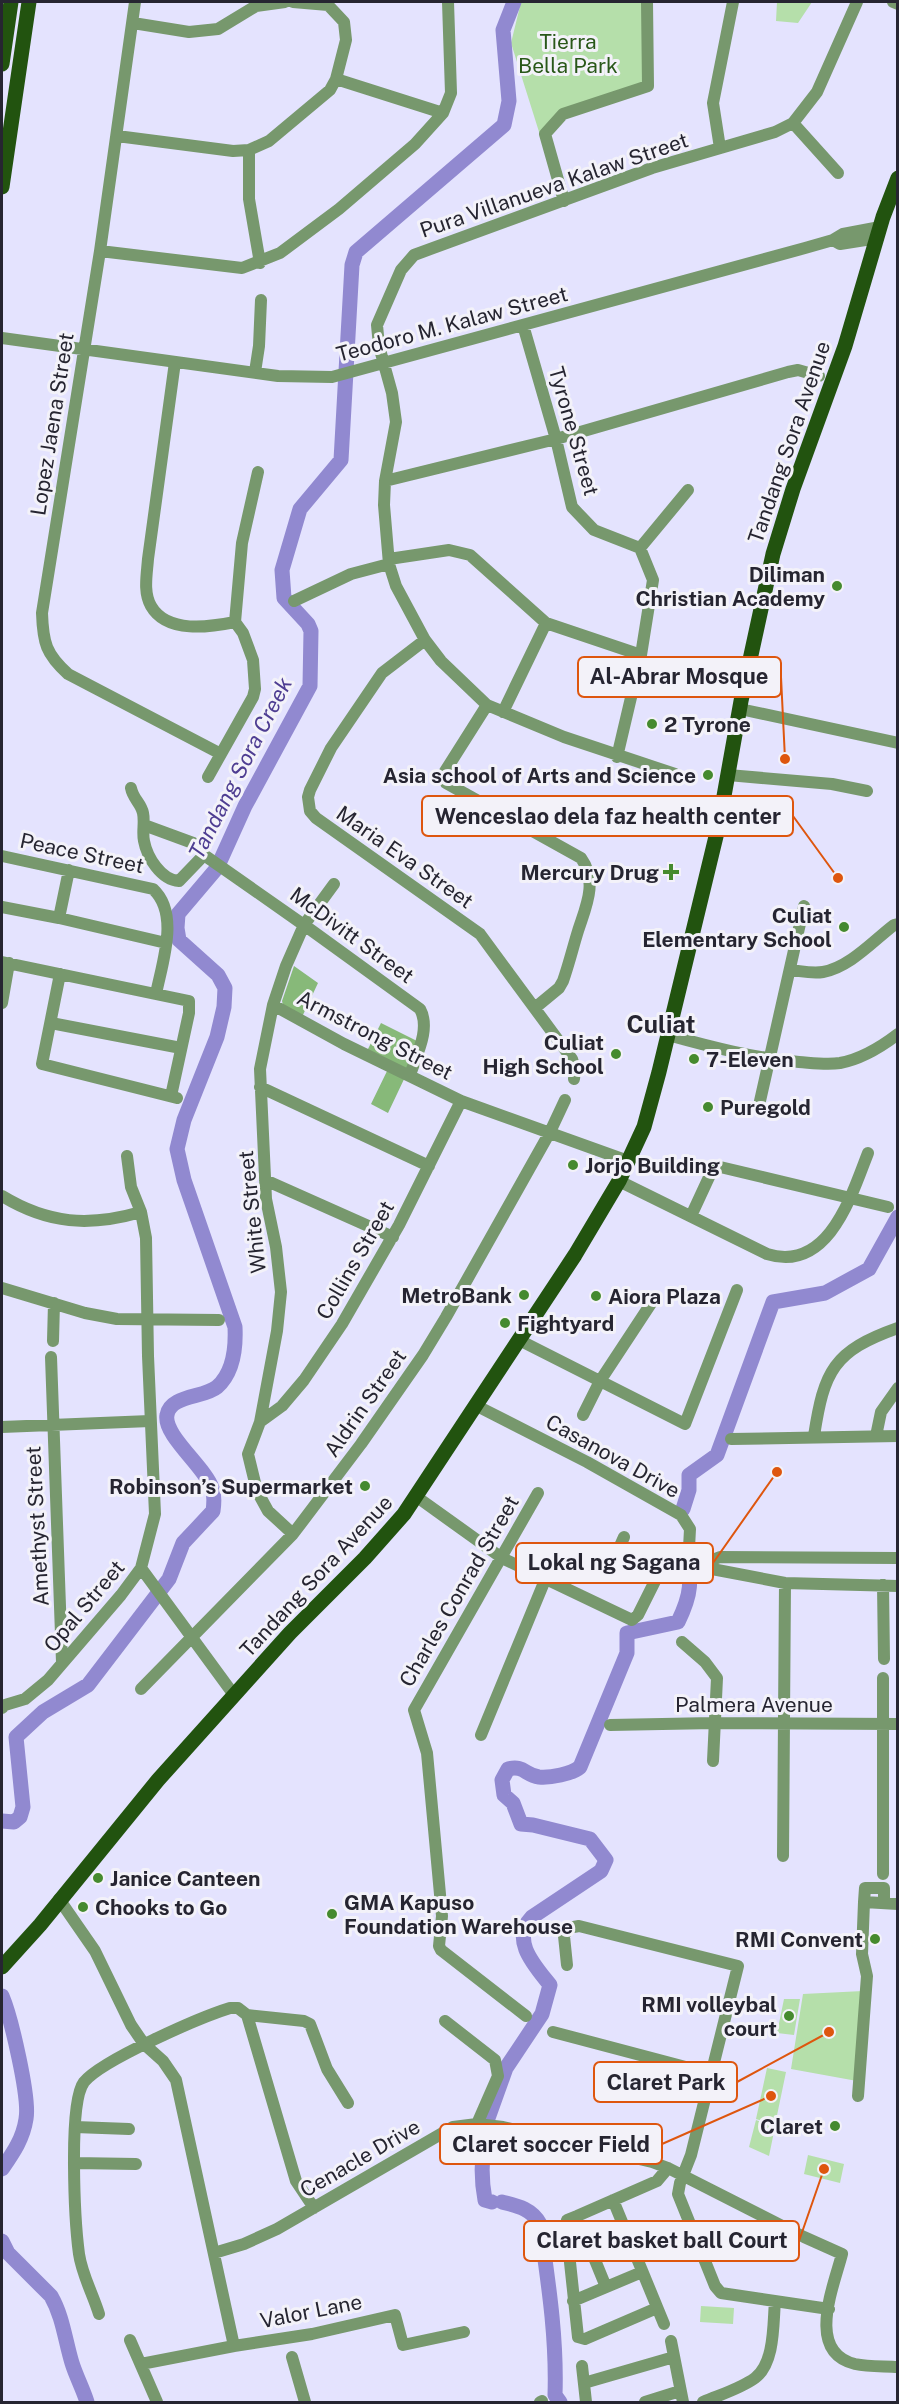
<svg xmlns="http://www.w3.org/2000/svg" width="899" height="2404" viewBox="0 0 899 2404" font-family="'Public Sans',sans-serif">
<rect width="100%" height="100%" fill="#e4e3fe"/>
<path fill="#b5dfaa" d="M521,2H647L646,83L563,111L540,135L511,43Z
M777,2H812L798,23L776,21Z
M863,1991L857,2081L791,2069L803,1994Z
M784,1999H800L794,2035L777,2033Z
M767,2068L786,2072L775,2125L756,2119Z
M756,2120L775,2127L769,2156L749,2147Z
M808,2155L844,2164L840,2183L804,2174Z
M701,2306L734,2308L733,2324L700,2322Z"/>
<path fill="#87b979" d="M294,966L318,983L302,1017L283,1005L282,1001Z
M381,1023L419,1042L409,1073L367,1051Z
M389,1067L406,1075L388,1113L371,1104Z"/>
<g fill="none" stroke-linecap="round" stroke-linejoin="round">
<path stroke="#9189d0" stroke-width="15" d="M683,1509L689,1490V1475L717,1455L773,1302L825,1293L869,1269L898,1217
M2,1821L14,1822L20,1817L23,1807L16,1737L43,1712L88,1685L169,1579L183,1543L213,1511C214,1504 215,1496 212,1488C205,1467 163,1435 167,1415C170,1395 204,1398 217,1387C234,1372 236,1348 235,1327L184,1180L177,1149L184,1120L217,1037L224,1007L225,988L218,975L179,940L177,928L178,914L217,868L245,806L310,686L311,631L308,624L284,598L282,570L300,509L341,460L352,265L356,252L504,125L509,101L503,30L514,2
M2,1996C11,2017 30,2098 26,2119C23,2139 13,2153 2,2169
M487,2121L506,2068L542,2014L550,1985C535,1966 510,1940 532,1917L601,1871L606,1860L590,1839L533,1825L521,1824L513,1803L504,1795L502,1780L508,1769C524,1765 525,1775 539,1777C550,1778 572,1774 580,1767L627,1653V1633L678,1622C692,1593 692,1582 685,1550
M485,2140C481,2161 481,2179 485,2200L492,2202
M502,2202C518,2206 532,2209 540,2224C548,2281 557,2337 555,2395L560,2402
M2,2241L8,2253L51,2296C63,2317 65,2340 72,2363C76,2376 83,2389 87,2402"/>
<path stroke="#77986d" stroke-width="12" d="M135,2L100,251L42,613C43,643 46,654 68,674L221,754
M893,2L898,4
M133,23L189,32L218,29L256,6L285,2
M336,79L443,113
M793,123L838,173
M117,136L233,151L249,150L269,141L330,90L336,79L346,40L344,22L328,5L293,2
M720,148L713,103L733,2
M249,150V199L260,263
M564,201L545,134L563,114L648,86L647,2
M833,240L840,244L878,238
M100,251L242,268L280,253L339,209L415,144L443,113L451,93L448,2
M523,325L556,439L572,507L594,530L640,548L653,580L641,655L617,757
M2,338L278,376L332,377L805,248L833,240L843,234L880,227
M175,362L148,559C147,574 143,592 151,606C167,634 210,627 235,622
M255,372L259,346L261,300
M385,481L556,439L788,372L798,370L819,376
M640,548L688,490
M389,559L449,550L470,555L546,623L641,655
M294,601L351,574L389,564
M425,640L382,673L331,748L310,790L308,797L310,811L316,818L480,934L572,1059L575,1069L574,1079
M487,705L444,773L446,783L581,858C598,882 586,906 578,931C573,947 569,964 563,981L559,988L536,1007
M740,709L898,743
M503,712L546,623
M675,774L564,737L487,705L441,661L425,640L396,586L389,564L384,505L385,481L396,422L392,393L379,346L377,325L401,270L414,255L652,168L775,132L793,123L817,92L857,2
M728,775L832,784L867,791
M208,777L253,697L255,689L253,660L243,633L235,622L242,543L258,472
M131,788C133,799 141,803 143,813C145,822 142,832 144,841C147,857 161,880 179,881L204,855L199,847L193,843L144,825
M204,855L311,930L420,1009C431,1029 416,1056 410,1075
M2,856L153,889C180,914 162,963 156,994
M2,907L59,918L166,943
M59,918L69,870
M2,962L189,1001V1013L171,1096
M790,970C801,971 812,974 823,972C850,967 873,941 894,925L898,924
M60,974L42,1064L177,1098
M2,1003L9,963
M273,1005L344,1044L461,1101L628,1161
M51,1023L181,1048
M668,1035C711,1047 754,1058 799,1062C813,1063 827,1065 840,1063C862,1059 881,1047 898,1034
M260,1087L429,1166
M760,1101L804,906
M265,1180L393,1237
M619,1181L767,1254C828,1273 851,1197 868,1153
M2,1196C48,1224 89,1227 141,1212
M691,1216L710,1175L716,1166L888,1207
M2,1288L85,1313L117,1319L219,1320
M519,1340L685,1424L737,1290
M53,1341L54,1303
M51,1357L62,1662
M477,1406L587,1462L681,1515L690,1529L689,1548L694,1557L699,1565L712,1569L785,1583L898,1586
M583,1415L600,1381L652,1302
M260,1422L282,1406L304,1380L342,1324L399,1225L461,1101
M2,1427L150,1421
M814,1436C824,1371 833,1351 898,1328
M876,1436L881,1412L898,1388
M731,1439L898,1436
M417,1497L502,1558L632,1620L638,1615L656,1579L616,1555L624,1537
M293,1534L268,1511L257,1491L248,1454L260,1422L277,1331L281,1292L276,1247L266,1199L260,1069L273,1005L286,966L304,925L334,884
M699,1565L720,1557L898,1558
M141,1568L234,1695
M883,1585L884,1659
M682,1642L705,1662L717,1678L713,1761
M883,1678V1874
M141,1689L293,1534L361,1444L423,1355L446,1317L550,1132L565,1100
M2,1708L5,1705L25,1699L48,1680L121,1595L141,1568L155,1514L148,1356L146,1238L141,1212L131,1187L127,1156
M610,1725L714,1723L898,1724
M481,1735L545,1580
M783,1856L785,1583
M59,1899L95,1951L131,2025L144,2044L163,2061L176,2080L234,2346
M864,1902L865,1888H884V1903
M567,1965L564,1936L568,1928L579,1926L738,1966L691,2155L680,2183L678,2194L715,2286L721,2293L829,2309
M247,2015L304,2021L310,2024L327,2069L348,2103
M526,2016L441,1950L439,1946L442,1916L427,1753L414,1710L538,1493
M445,2021L495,2060L498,2076L477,2124
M553,2032L712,2074
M858,2096L867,1976L862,1954L864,1902L898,1904
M75,2127L129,2129
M74,2163L136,2164
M613,2200L664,2324
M577,2216L606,2287
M214,2253L244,2244L277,2229L453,2127L477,2124L503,2127L652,2162L668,2168L804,2237L842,2254C834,2286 805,2352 855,2364C869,2367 884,2366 898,2367
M573,2301L642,2272
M657,2308L585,2339L578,2337L566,2225L567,2220L577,2216L657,2181L668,2168
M99,2314C93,2294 82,2275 79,2254C75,2224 68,2103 84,2082C102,2060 201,2017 230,2008H238L247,2015L296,2181L314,2208
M130,2340L157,2402
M671,2341L683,2402
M292,2357L305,2402
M141,2364L234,2346L312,2334L395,2315L403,2345L464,2332
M582,2366L586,2402
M584,2383L674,2357
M540,2402L542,2401
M645,2402L680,2391
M703,2402C719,2395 740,2389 755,2378C775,2363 773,2324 775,2301"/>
<path stroke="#22530f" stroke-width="15" d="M2,64L11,2
M2,187L29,2
M2,1967L40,1925L158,1780L290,1633L365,1558L404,1514L575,1255L619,1181L644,1127L659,1072L719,824L741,701L773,554L793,489L845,346L883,217L898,178"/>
</g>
<g fill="#458a2e" stroke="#f3f2f9" stroke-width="2">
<circle cx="837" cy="586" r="6"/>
<circle cx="652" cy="724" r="6"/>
<circle cx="708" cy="775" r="6"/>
<path d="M668 863h6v6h6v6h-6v6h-6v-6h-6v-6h6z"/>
<circle cx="844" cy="927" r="6"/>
<circle cx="616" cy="1054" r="6"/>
<circle cx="694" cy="1059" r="6"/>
<circle cx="708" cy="1107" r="6"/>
<circle cx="573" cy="1165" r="6"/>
<circle cx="524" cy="1295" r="6"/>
<circle cx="596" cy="1296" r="6"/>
<circle cx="505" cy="1323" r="6"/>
<circle cx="365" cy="1486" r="6"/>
<circle cx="98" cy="1878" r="6"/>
<circle cx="83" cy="1907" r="6"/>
<circle cx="332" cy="1914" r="6"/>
<circle cx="875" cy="1939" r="6"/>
<circle cx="789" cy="2016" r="6"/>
<circle cx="835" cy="2126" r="6"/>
</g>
<g text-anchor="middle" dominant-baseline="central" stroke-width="6" stroke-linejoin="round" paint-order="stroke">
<g font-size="21" fill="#295819" stroke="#f3f2f9">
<text x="568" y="41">Tierra<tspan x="568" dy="24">Bella Park</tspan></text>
</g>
<g font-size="21" fill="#262531" stroke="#f3f2f9">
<text transform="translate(554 185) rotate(-19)">Pura Villanueva Kalaw Street</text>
<text transform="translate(452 324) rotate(-15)">Teodoro M. Kalaw Street</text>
<text transform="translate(52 424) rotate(-81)">Lopez Jaena Street</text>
<text transform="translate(574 431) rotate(74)">Tyrone Street</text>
<text transform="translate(789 442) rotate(-71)">Tandang Sora Avenue</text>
<text transform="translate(82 853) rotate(12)">Peace Street</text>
<text transform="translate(405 857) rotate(35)">Maria Eva Street</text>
<text transform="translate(352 935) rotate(36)">McDivitt Street</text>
<text transform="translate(375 1035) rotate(27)">Armstrong Street</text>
<text transform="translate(252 1212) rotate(-96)">White Street</text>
<text transform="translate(355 1260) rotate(-60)">Collins Street</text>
<text transform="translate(365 1403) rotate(-55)">Aldrin Street</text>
<text transform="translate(613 1456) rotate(29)">Casanova Drive</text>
<text transform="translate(37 1526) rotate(-93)">Amethyst Street</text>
<text transform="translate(316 1576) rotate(-47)">Tandang Sora Avenue</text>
<text transform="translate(459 1591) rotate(-60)">Charles Conrad Street</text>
<text transform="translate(84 1606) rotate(-50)">Opal Street</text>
<text x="754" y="1704">Palmera Avenue</text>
<text transform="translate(360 2158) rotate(-30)">Cenacle Drive</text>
<text transform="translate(311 2311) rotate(-11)">Valor Lane</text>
</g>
<g font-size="21" font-weight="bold" fill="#262531" stroke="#f3f2f9" text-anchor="end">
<text x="825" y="574">Diliman<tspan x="825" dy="24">Christian Academy</tspan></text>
<text x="664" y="724" text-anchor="start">2 Tyrone</text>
<text x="696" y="775">Asia school of Arts and Science</text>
<text x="659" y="872">Mercury Drug</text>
<text x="832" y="915">Culiat<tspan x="832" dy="24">Elementary School</tspan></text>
<text x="604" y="1042">Culiat<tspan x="604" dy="24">High School</tspan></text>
<text x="706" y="1059" text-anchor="start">7-Eleven</text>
<text x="720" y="1107" text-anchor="start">Puregold</text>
<text x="585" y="1165" text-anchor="start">Jorjo Building</text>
<text x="512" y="1295">MetroBank</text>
<text x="608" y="1296" text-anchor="start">Aiora Plaza</text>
<text x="517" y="1323" text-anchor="start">Fightyard</text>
<text x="353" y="1486">Robinson’s Supermarket</text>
<text x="110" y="1878" text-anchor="start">Janice Canteen</text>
<text x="344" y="1902" text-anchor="start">GMA Kapuso<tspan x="344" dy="24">Foundation Warehouse</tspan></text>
<text x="95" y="1907" text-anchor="start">Chooks to Go</text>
<text x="863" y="1939">RMI Convent</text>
<text x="777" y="2004">RMI volleybal<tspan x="777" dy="24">court</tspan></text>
<text x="823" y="2126">Claret</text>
</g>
<g font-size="22" font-style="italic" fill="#4e3d92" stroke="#f3f2f9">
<text transform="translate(240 768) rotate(-63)">Tandang Sora Creek</text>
</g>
<g font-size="24" font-weight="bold" fill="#262531" stroke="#f3f2f9">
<text x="661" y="1024">Culiat</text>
</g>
</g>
<path fill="none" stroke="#de560e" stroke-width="2" d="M785 759L781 677M838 878L793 816M777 1472L713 1563M829 2032L737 2082M771 2096L662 2144M824 2169L799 2241"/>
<g fill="#de560e" stroke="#f3f2f9" stroke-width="2">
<circle cx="785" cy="759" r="6"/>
<circle cx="838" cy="878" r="6"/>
<circle cx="777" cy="1472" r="6"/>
<circle cx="829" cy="2032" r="6"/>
<circle cx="771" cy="2096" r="6"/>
<circle cx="824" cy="2169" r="6"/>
</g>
<g fill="#f3f2f9" stroke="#de560e" stroke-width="2">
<rect x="578" y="657" width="203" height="40" rx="6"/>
<rect x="422" y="796" width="371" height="40" rx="6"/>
<rect x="516" y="1543" width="197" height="40" rx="6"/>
<rect x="594" y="2062" width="143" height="40" rx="6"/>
<rect x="440" y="2124" width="222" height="40" rx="6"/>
<rect x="524" y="2221" width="275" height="40" rx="6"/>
</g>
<g font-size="22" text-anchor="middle" font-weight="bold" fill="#262531">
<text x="679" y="684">Al-Abrar Mosque</text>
<text x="608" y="824">Wenceslao dela faz health center</text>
<text x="614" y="1570">Lokal ng Sagana</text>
<text x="666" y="2090">Claret Park</text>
<text x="551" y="2152">Claret soccer Field</text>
<text x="662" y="2248">Claret basket ball Court</text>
</g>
<rect width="899" height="2404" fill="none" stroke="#262531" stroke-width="6"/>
</svg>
